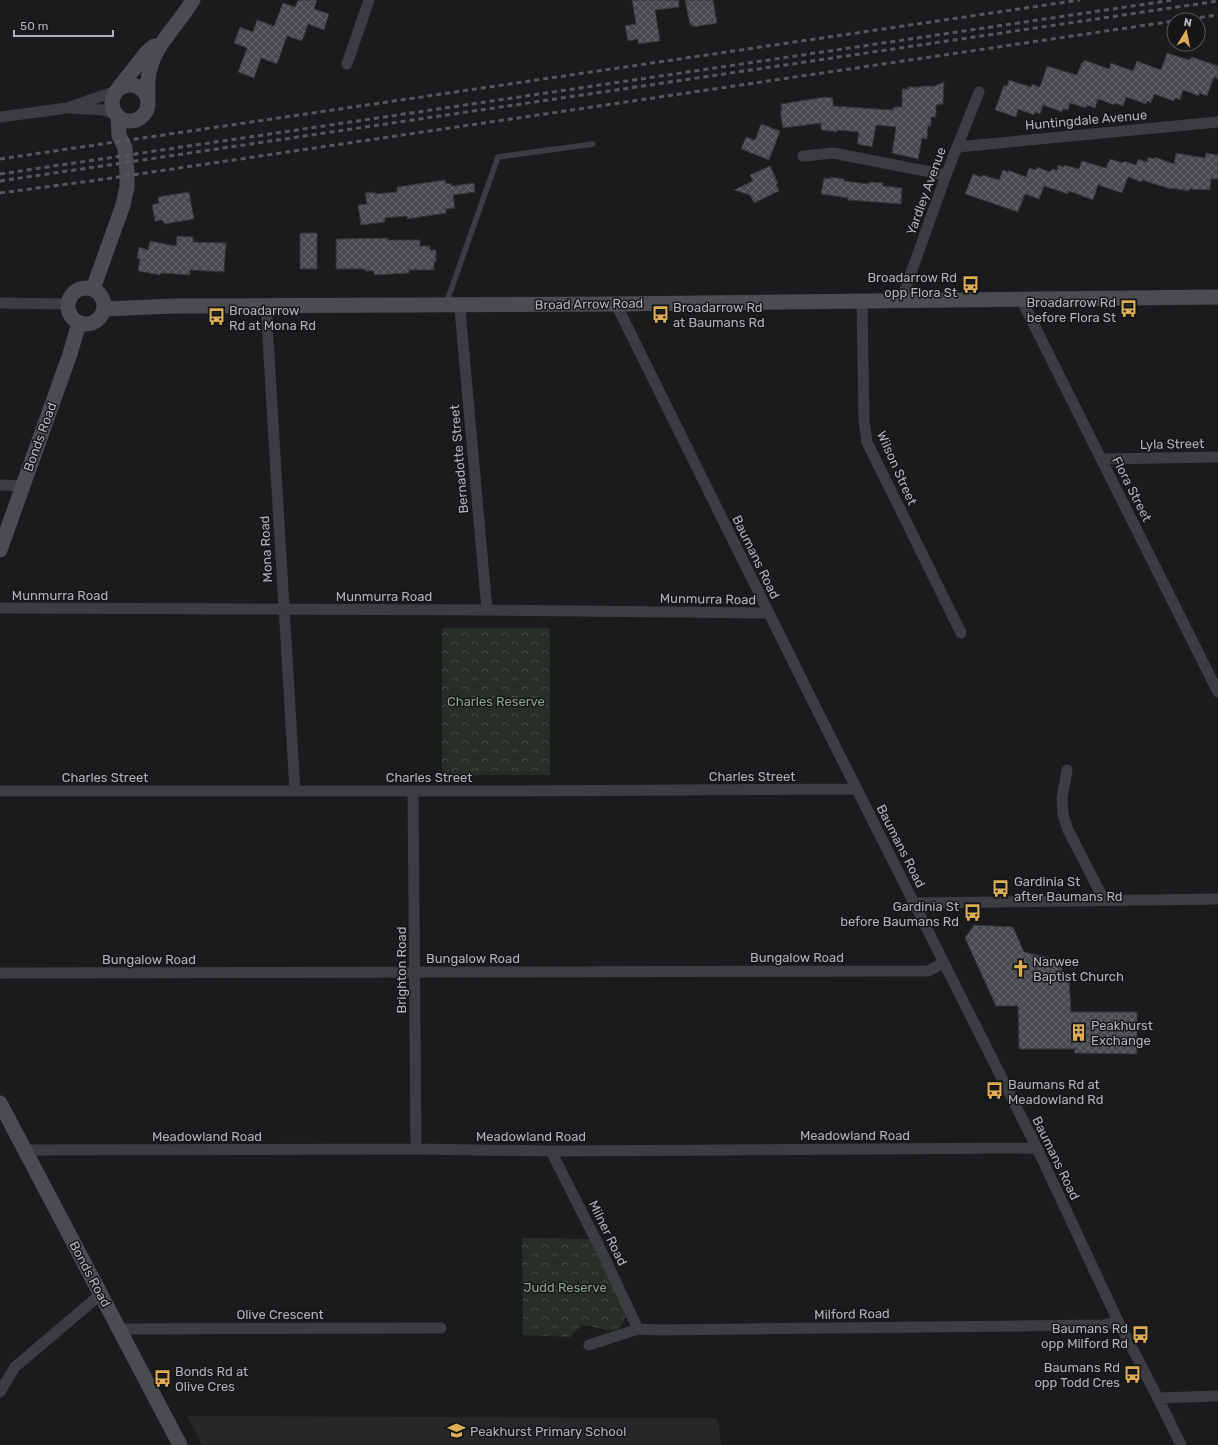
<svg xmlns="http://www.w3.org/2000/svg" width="1218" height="1445" viewBox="0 0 1218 1445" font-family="Rubik,sans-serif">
<defs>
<pattern id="park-crowns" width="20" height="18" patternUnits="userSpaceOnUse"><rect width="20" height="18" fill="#272e28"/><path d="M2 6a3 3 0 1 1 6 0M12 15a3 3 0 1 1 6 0" fill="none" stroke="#444a45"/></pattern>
<pattern id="building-cross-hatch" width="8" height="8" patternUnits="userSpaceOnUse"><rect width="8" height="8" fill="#4a4b4f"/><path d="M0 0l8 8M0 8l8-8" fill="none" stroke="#626366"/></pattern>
</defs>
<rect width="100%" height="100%" fill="#1b1b1d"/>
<path fill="#27272a" d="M187,1416L718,1418L721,1445H202Z"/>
<path fill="url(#park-crowns)" d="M442,628H550V775H442Z
M522,1238L590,1239L624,1310L626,1316L621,1327C604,1340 585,1311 571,1337L523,1335Z"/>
<path fill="url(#building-cross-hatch)" stroke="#353538" d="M298,0H317L314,9L329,14L324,30L308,24L302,41L287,36L277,64L261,58L254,78L238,72L247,48L234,43L240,27L253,32L257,20L274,26L283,3L295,7Z
M632,0H679V7L655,10L660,41L638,44V39L628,41L625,26L636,24Z
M685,0H713L717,23L693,27V25H690Z
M1167,53L1189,60L1192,57L1218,66V79L1214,77L1207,96L1199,93V96L1183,90L1180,100L1175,98L1174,101L1154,94L1151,103L1147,101L1146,104L1126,97L1123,106L1115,103L1114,105L1098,99L1095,108L1087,105L1086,108L1070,103L1068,110L1063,109L1062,112L1043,105L1040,114L1035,112L1034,115L1018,109L1016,117L995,110L1004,85L1007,86L1009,80L1031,87L1032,84L1040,87L1047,66L1077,75L1082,62L1083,63L1084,60L1109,69L1111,63L1133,71L1137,61L1161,70Z
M944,82L943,104L936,105V117H931V126H928L927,139L922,138L918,159L892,153L896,127L876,125L872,147L857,144L859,132L837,130V132L821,130V123L783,128L780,111H782L781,104L825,97L833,98V106L893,110V108L895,107H902V89H908V87H921V86H935Z
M761,124L780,131L769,160L741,149L746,137L755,140Z
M1176,153L1205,158L1206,153L1218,155V179H1211L1210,190L1189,189V191L1171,188V189L1142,180L1141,182L1128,177L1122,193L1098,185L1093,200L1069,191L1068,194L1044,186L1039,199L1025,194L1018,212L965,194L973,174L982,177L983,175L999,180L1003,170L1008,172V170L1026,177L1029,168L1036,170L1037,167L1050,172L1052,169L1057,170L1058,165L1064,167L1065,165L1079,169L1082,161L1106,168L1110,159L1123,163L1124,161L1136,165L1138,159L1147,162L1148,157L1154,159L1155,157L1174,164Z
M770,166L778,183L776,184L779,191L754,203L750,195L734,190L753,181L750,175Z
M830,177L844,179V181L869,184V182L883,183V186L902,188L901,204L848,200V198L821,194L824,178L830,179Z
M445,180L446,184L451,183L452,186L474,183L475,192L453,195L455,208L446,209V213L407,219V216L385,218V222L361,225L358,205L367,204L365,193L375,192V194L397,192V187Z
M189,192L194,219L164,224L163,220L155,221L152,205L159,203L158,197Z
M300,233H317V269H300Z
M177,236L193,237V242L226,243L224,272L190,270V275L161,273L160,275L138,271L140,259L137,258L139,247L148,250L150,241L176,246Z
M388,238V240H420V246H430V250H436V262H434V270H409V273L374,275V271H365V269H336V239Z
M974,925L1013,927L1024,952L1062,961V975H1069L1071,1012H1137V1054L1074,1053L1075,1049H1019L1018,1006H996L965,938Z"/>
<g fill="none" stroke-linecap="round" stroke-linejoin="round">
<path stroke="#3c3d41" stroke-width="5.5" d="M446,304L498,157L593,144"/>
<path stroke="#3c3d41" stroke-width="11" d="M347,64L369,0
M71,108L103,110L116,114
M0,117L67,108L116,91
M957,147L1218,122
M803,156L833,153L946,175
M1021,299L1218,692
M862,301L864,421L867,442L961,633
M901,301L946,175L979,92
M0,303L67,304
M616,304L809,694L1035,1144L1118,1321L1158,1398L1181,1445
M266,305L295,791
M460,305L461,321L487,610
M1102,459L1218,457
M0,485L23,486
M0,608L487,610L768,613
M1067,770L1062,798L1063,814L1068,830L1104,900
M0,791H490L857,789
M413,791L416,1149
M914,903L1218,899
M0,973L928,971L944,963
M25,1150L416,1149L551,1151L1037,1148
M551,1151L601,1250L638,1329
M120,1329L441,1328
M589,1345L638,1329L662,1330L1104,1325L1118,1321
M0,1392L15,1367L101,1294
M1158,1398L1218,1396"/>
<path stroke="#4b4c51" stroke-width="15" d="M112 103a18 18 0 1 1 36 0a18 18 0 1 1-36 0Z
M118,89L147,52L154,46
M148,96C144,51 172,35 193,0
M68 306a18 18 0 1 1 36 0a18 18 0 1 1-36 0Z
M93,289L123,205L127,187V173L125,148L119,135L118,116
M104,309L174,306L616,304L1218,297
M0,550L70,354L79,323
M0,1103L180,1445"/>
<path stroke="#56575c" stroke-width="3" stroke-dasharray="5 4" stroke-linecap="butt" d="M1182,20L1218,15
M0,159L1080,0
M0,174L1173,0
M0,181L1218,1
M0,193L98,180L1174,21"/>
</g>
<defs>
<symbol id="bus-bare" viewBox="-9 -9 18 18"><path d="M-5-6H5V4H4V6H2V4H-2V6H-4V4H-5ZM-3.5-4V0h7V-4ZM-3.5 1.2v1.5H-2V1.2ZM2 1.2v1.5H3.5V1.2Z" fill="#dcad54" stroke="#161618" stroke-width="2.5" paint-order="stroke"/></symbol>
<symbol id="church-bare" viewBox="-9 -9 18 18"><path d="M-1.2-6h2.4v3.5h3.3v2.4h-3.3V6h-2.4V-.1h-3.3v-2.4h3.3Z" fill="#dcad54" stroke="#161618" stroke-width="2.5" paint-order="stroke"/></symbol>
<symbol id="building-bare" viewBox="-9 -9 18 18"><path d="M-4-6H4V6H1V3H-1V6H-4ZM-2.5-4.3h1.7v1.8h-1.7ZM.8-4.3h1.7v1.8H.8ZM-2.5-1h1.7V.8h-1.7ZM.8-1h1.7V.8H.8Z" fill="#dcad54" stroke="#161618" stroke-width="2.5" paint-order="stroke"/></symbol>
<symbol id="school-bare" viewBox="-9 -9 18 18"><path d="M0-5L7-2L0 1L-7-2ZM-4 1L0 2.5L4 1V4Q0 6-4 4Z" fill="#dcad54" stroke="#161618" stroke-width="2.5" paint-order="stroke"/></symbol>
</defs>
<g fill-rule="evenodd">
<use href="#bus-bare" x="958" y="272" width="25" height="25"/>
<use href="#bus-bare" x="1116" y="296" width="25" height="25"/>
<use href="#bus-bare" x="648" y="302" width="25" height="25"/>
<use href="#bus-bare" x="204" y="304" width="25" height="25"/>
<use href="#bus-bare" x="988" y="876" width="25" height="25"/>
<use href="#bus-bare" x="960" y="900" width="25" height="25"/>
<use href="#church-bare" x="1008" y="956" width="25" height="25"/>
<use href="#building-bare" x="1066" y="1020" width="25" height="25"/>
<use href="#bus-bare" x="982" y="1078" width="25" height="25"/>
<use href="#bus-bare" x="1128" y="1322" width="25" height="25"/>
<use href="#bus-bare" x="1120" y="1362" width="25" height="25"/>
<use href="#bus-bare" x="150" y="1366" width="25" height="25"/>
<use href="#school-bare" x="444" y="1418" width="25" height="25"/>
</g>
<g text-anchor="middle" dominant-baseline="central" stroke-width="3" stroke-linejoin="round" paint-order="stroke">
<g font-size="13" fill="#afb3ba" stroke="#161618">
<text transform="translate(1086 120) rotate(-5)">Huntingdale Avenue</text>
<text transform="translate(926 191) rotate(-70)">Yardley Avenue</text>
<text transform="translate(589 304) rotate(-1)">Broad Arrow Road</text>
<text transform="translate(40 437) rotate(-70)">Bonds Road</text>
<text transform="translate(1172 444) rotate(-1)">Lyla Street</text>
<text transform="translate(459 459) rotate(-95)">Bernadotte Street</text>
<text transform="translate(897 468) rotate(66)">Wilson Street</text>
<text transform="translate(1132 489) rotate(63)">Flora Street</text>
<text transform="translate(266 549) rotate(-93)">Mona Road</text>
<text transform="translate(756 557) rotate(64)">Baumans Road</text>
<text x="60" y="595">Munmurra Road</text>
<text x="384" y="596">Munmurra Road</text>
<text transform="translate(708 599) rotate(1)">Munmurra Road</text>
<text x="752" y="776">Charles Street</text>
<text x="105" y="777">Charles Street</text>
<text x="429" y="777">Charles Street</text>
<text transform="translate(901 846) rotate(63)">Baumans Road</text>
<text x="797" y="957">Bungalow Road</text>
<text x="473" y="958">Bungalow Road</text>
<text x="149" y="959">Bungalow Road</text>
<text transform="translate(401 970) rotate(-90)">Brighton Road</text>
<text x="855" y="1135">Meadowland Road</text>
<text x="207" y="1136">Meadowland Road</text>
<text x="531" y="1136">Meadowland Road</text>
<text transform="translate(1056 1158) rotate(64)">Baumans Road</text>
<text transform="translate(608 1233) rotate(64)">Milner Road</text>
<text transform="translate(90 1274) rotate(62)">Bonds Road</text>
<text x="280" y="1314">Olive Crescent</text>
<text transform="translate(852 1314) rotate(-1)">Milford Road</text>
</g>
<g font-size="13" fill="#afb3ba" stroke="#161618" text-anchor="start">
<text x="957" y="277" text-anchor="end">Broadarrow Rd<tspan x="957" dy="15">opp Flora St</tspan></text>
<text x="1116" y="302" text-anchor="end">Broadarrow Rd<tspan x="1116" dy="15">before Flora St</tspan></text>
<text x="673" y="307">Broadarrow Rd<tspan x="673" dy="15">at Baumans Rd</tspan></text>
<text x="229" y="310">Broadarrow<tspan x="229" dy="15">Rd at Mona Rd</tspan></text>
<text x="1014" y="881">Gardinia St<tspan x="1014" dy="15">after Baumans Rd</tspan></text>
<text x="959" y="906" text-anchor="end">Gardinia St<tspan x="959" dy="15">before Baumans Rd</tspan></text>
<text x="1033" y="961">Narwee<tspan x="1033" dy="15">Baptist Church</tspan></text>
<text x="1091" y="1025">Peakhurst<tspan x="1091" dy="15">Exchange</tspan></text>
<text x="1008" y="1084">Baumans Rd at<tspan x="1008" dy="15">Meadowland Rd</tspan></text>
<text x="1128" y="1328" text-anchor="end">Baumans Rd<tspan x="1128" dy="15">opp Milford Rd</tspan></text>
<text x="1120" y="1367" text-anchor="end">Baumans Rd<tspan x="1120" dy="15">opp Todd Cres</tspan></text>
<text x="175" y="1371">Bonds Rd at<tspan x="175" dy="15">Olive Cres</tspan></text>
<text x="470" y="1431">Peakhurst Primary School</text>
</g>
<g font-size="13" fill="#89a38a" stroke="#161618">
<text x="496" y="701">Charles Reserve</text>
<text x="565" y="1287">Judd Reserve</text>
</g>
</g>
<g transform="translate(1186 32) rotate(10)"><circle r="19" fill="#161618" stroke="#535559"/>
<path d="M0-3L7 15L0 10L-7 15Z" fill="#dcad54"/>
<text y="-6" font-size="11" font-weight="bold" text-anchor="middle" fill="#afb3ba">N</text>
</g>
<path d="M14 30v6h99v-6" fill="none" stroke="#afb3ba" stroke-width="2"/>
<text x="20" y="30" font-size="12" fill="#afb3ba" stroke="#161618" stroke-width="3" paint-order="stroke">50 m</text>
</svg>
